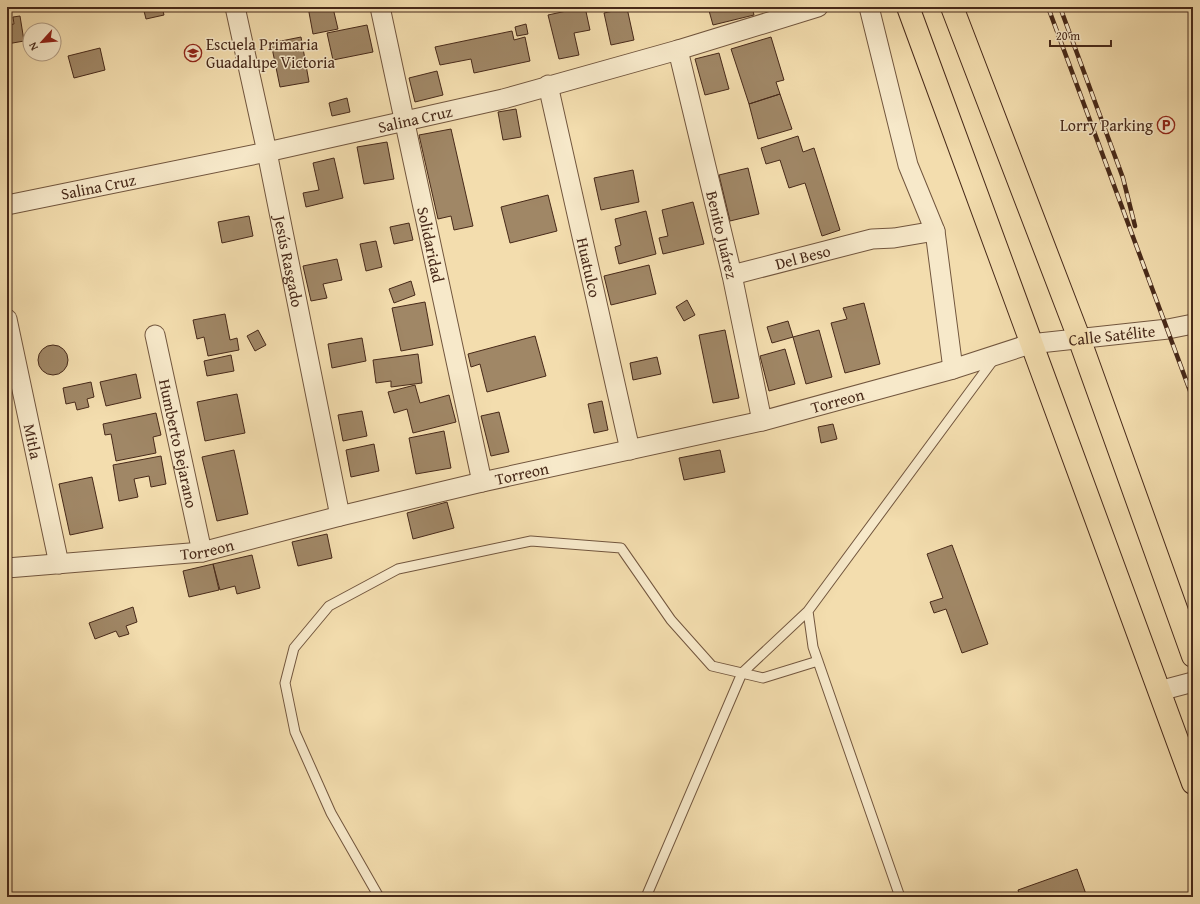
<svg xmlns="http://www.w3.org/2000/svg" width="1200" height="904" viewBox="0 0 1200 904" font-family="'Gentium Book Plus',serif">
<rect width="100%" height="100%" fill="#f3ddae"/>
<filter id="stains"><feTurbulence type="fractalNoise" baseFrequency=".005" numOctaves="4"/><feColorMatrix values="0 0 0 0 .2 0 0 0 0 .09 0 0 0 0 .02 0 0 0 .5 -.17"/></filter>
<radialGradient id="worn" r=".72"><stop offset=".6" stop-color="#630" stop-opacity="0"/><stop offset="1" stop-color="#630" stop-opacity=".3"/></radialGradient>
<path fill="#a08766" stroke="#472919" d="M143,7H162L164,15L146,19Z
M308,7H339L333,8L338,29L313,34Z
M585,7L590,30L574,33L579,55L559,59L548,15Z
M708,7H752L754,15L713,25Z
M627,8L634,40L611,45L604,13Z
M20,16L24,41L7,44V25L14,24L13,17Z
M526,24L528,34L517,36L515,27Z
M367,25L373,52L333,60L327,33Z
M512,31L514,40L525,37L530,61L474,73L471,59L440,65L435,47Z
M301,37L309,82L280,87L271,43Z
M771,37L784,80L776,82L780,94L749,104L731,49Z
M100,48L105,70L74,78L68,56Z
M719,53L729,89L705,95L695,59Z
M437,71L443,95L415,102L409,78Z
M780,94L792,129L758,139L749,104Z
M347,98L350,112L332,116L329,103Z
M516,109L521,137L503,140L498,112Z
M451,129L473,226L454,230L451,216L438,219L419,135Z
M798,136L803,152L814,148L840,230L822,236L805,183L789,188L780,160L766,164L761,148Z
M387,142L394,179L364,184L357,147Z
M334,158L343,198L306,207L303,193L319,190L313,163Z
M748,168L759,214L730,221L719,175Z
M633,170L639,202L601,210L594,178Z
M548,195L557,231L510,243L501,207Z
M693,202L704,244L663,254L659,238L668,236L662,210Z
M646,211L656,254L619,264L615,247L621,245L615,219Z
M249,216L253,236L222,243L218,222Z
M409,223L413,240L394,244L390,227Z
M376,241L382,267L366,271L360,244Z
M337,259L342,280L323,284L327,298L311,301L303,266Z
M649,265L656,294L611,305L604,276Z
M411,281L415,295L394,303L389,289Z
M687,300L695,315L684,321L676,307Z
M425,302L433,345L401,351L392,308Z
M864,303L880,364L845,373L831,323L847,319L843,308Z
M225,314L230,340L237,338L239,350L208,356L204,337L197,339L193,320Z
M788,321L793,337L772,343L767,327Z
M258,330L266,345L255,351L247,336Z
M725,330L739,398L713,403L699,335Z
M819,330L832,377L806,384L793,337Z
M535,336L546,376L487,392L480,364L471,367L468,354Z
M362,338L366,361L332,368L328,344Z
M38 360a15 15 0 1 1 30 0a15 15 0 1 1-30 0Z
M785,349L795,384L769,391L760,356Z
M418,354L422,383L391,387V381L376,383L373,360Z
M231,355L234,371L207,376L204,361Z
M657,357L661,374L633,380L630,363Z
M136,374L141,398L106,406L100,382Z
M91,382L94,397L87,399L89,407L77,410L75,402L66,404L63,388Z
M415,385L420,403L449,395L456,422L413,433L407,409L394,413L388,392Z
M237,394L245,433L205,441L197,402Z
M602,401L608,430L594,433L588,404Z
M362,411L367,436L343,441L338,415Z
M499,412L509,452L491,456L481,416Z
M156,413L161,435L153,437L156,453L116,461L111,434L105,435L103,424Z
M833,424L837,439L821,443L818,427Z
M444,431L451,468L416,474L409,438Z
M374,444L379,471L351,477L346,450Z
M234,450L248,514L217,521L202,457Z
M720,450L725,472L684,480L679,458Z
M161,456L166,484L151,487L149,476L134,479L138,497L119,501L113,465Z
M92,477L103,528L70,535L59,484Z
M447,502L454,528L413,539L407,513Z
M327,534L332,558L298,566L292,542Z
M952,545L988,644L962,653L946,609L934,613L930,602L943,598L927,554Z
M252,555L260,588L237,594L235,586L220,590L213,564Z
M213,564L219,590L189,597L183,571Z
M133,607L137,622L126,626L129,634L119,637L116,631L95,639L89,623Z
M1077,869L1087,897H1020L1018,890Z"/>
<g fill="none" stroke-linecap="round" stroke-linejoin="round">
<defs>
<path id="service" d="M379,897L331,813L295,732L285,683L294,648L329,606L398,569L531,541L621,548L671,620L712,666L763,678L818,661
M646,897L742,673L808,611
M900,897L813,647L808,611L994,359"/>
<g id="minor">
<path id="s1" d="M235,7L267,152L340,516"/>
<path id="s2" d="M380,7L482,482"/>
<path d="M869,7L908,165L935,231L953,369"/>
<path id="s3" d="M678,50L732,275L762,421"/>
<path id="s4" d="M548,85L630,450"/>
<path id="s5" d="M7,205L267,152L503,99L678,50L818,7"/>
<path id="s6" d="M732,275L872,239L894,238L935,231"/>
<path id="s7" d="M7,319L59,564"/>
<path id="s8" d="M155,335L202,552"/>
<path id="s9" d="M7,568L202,552L340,516L482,482L762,421L953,369L1030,344L1168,329L1193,324"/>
<path d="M1159,691L1193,682"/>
</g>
<path id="primary" d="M908,7L1193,783
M952,7L1079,338L1193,656"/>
</defs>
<use href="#service" stroke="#72563e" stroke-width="11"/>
<use href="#minor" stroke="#72563e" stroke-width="21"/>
<use href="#primary" stroke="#472919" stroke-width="24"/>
<use href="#service" stroke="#f7e9ca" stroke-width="9"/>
<use href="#minor" stroke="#f7e9ca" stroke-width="19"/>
<use href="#primary" stroke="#f3ddae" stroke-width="22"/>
<defs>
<path id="rail" d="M1048,7L1193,399
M1060,7L1123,178L1135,226"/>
</defs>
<use href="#rail" stroke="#472919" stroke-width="4.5"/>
<use href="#rail" stroke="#f7e9ca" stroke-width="3" stroke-dasharray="9" stroke-linecap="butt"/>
</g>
<defs>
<symbol id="school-ring" viewBox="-11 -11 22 22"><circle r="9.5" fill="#f7e9ca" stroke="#8f2418" stroke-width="1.5"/><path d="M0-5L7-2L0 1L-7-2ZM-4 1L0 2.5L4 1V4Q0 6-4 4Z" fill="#8f2418"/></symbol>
<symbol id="parking-ring" viewBox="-11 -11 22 22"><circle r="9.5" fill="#f7e9ca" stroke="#8f2418" stroke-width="1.5"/><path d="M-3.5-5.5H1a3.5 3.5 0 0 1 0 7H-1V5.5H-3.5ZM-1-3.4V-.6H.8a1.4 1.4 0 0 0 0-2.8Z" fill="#8f2418"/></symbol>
</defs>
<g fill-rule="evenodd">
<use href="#school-ring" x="183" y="43" width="20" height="20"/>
<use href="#parking-ring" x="1156" y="115" width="20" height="20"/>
</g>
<g text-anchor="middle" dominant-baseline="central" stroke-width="3" stroke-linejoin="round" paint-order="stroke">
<g font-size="16" fill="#472919" stroke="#f7e9ca" text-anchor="start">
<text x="206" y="44">Escuela Primaria<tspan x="206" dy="18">Guadalupe Victoria</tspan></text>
<text x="1153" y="125" text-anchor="end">Lorry Parking</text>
</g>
<g font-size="16" fill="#472919" stroke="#f7e9ca">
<text stroke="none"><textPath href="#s5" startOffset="417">Salina Cruz</textPath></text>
<text stroke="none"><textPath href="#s5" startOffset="93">Salina Cruz</textPath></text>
<text stroke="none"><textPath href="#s3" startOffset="190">Benito Juárez</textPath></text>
<text stroke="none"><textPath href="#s2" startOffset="243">Solidaridad</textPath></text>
<text stroke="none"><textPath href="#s6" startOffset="73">Del Beso</textPath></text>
<text stroke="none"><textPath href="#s1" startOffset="260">Jesús Rasgado</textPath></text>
<text stroke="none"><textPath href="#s4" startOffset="187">Huatulco</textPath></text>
<text stroke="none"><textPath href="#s9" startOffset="1132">Calle Satélite</textPath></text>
<text stroke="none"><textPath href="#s9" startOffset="849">Torreon</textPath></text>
<text stroke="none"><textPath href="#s7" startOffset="125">Mitla</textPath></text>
<text stroke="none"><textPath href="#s8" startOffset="111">Humberto Bejarano</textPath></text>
<text stroke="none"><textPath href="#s9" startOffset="525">Torreon</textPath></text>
<text stroke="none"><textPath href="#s9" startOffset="201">Torreon</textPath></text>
</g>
</g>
<rect width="1200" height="904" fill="none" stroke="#f3ddae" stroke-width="24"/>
<rect x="8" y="8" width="1184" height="888" fill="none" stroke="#472919" stroke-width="2"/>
<rect x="12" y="12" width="1176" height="880" fill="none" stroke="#472919"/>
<g transform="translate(42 42) rotate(243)"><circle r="19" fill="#f7e9ca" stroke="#b19c83"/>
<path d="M0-3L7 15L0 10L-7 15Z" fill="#8f2418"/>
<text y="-6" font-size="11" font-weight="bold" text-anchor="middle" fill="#472919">N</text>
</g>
<path d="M1050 40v6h61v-6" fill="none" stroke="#472919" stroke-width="2"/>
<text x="1056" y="40" font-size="12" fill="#472919" stroke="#f7e9ca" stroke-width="3" paint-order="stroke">20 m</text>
<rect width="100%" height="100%" filter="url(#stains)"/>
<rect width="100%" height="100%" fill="url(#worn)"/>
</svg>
